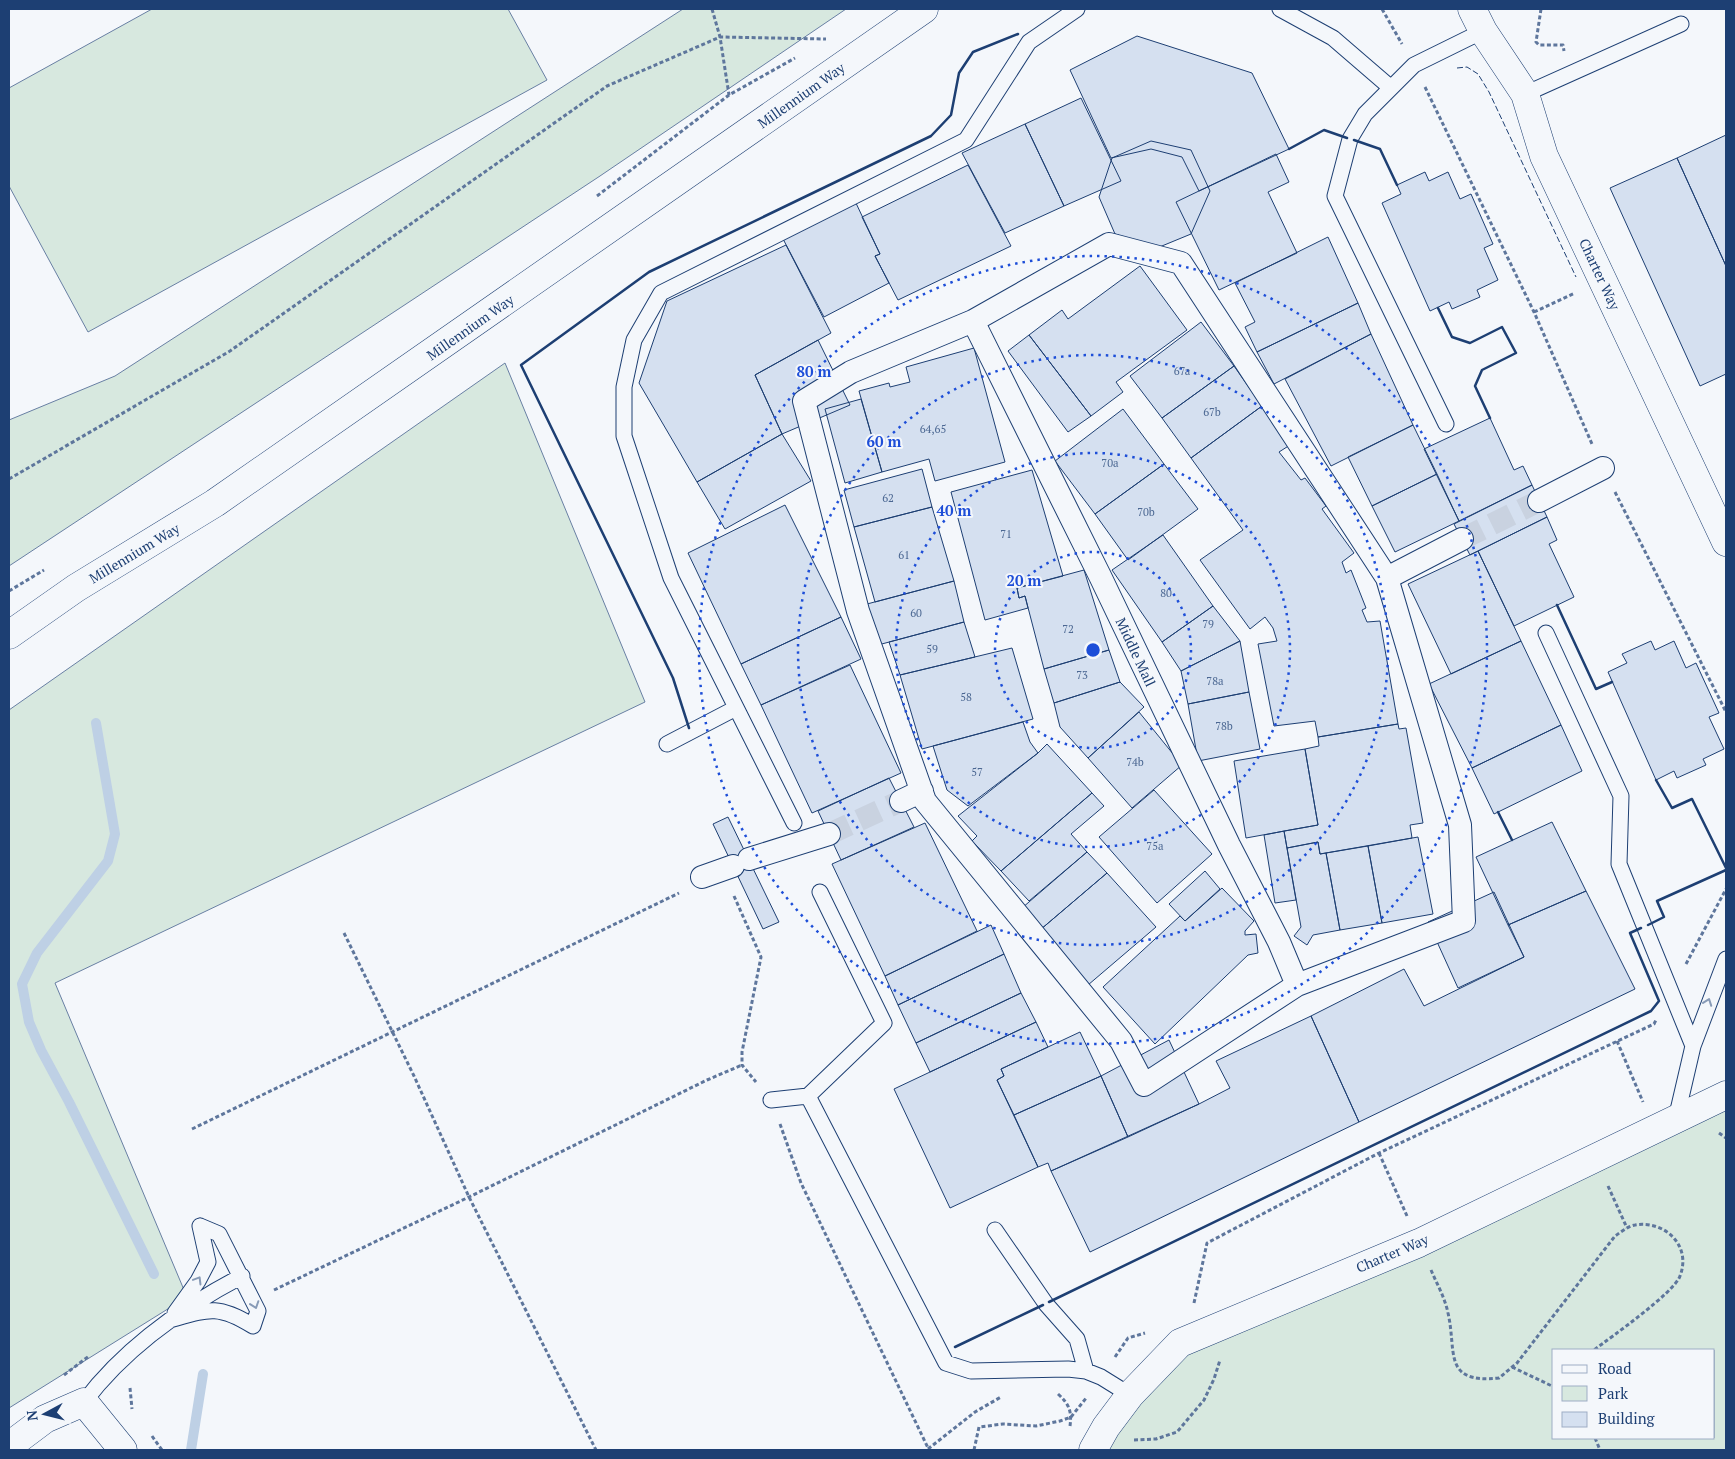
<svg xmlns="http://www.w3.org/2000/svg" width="1735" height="1459" viewBox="0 0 1735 1459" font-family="'PT Serif',serif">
<rect width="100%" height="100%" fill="#f4f7fb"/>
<path fill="#d7e8df" stroke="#687fa3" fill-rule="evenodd" d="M152,9H508L547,80L88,332L9,186V88Z
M683,9H846L600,176L9,566V420L115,376Z
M505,363L645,702L55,983L187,1297L9,1408V710Z
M1726,1095V1450H1093L1173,1350ZM1554,1350H1714V1438H1554Z"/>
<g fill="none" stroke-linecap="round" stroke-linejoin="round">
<path stroke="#bed0e5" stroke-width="10" d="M96,723L115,834L108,861L37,953L22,984L29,1022L41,1050L69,1102L154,1274
M191,1450L203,1374"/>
</g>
<path fill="#d5e0f0" stroke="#1d3f73" d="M1137,36L1252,73L1289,149L1199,191L1182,157L1151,149L1111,158L1070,70Z
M1081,98L1121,181L1064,206L1025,124Z
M1025,124L1064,206L1005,233L962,153Z
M1726,135V266L1677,158Z
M1151,141L1191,150L1210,191L1191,234L1157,248L1115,234L1099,197L1112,158Z
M1276,154L1289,182L1268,192L1297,253L1219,290L1176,202Z
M1677,158L1726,266V374L1700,386L1610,188Z
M968,165L1011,246L898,300L875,256L880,254L862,217Z
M1425,172L1429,181L1448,172L1460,199L1471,194L1493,244L1484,248L1498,280L1477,290L1480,297L1452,309L1449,302L1430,311L1382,203L1401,194L1397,185Z
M855,201L880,254L875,256L889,283L824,317L782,237Z
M1328,237L1358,303L1257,352L1245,327L1255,322L1235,283Z
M786,245L831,333L755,375L782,434L697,482L639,383L667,301Z
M1140,266L1187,330L1116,382L1123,392L1091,416L1029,335L1062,310L1068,319Z
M1358,303L1371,334L1274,384L1257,352Z
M1201,322L1234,366L1162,418L1130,376Z
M1371,334L1413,425L1331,466L1285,379Z
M1029,335L1091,416L1068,432L1008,351Z
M818,340L850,405L782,434L755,375Z
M974,348L1005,462L935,481L929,459L882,472L859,391L889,383L890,387L910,382L906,367Z
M1234,366L1262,406L1191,458L1162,418Z
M861,399L882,472L845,483L825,409Z
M1262,406L1290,445L1279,452L1301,480L1305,478L1326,506L1322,509L1354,553L1342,562L1346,573L1351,570L1366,608L1362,610L1367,622L1380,621L1398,724L1318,737L1315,721L1274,726L1258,644L1277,641L1273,628L1265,617L1250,629L1200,560L1243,530L1191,458Z
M1123,409L1164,464L1095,514L1055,461Z
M1490,418L1514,470L1523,466L1532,485L1459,521L1424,449Z
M1413,425L1437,474L1372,506L1348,457Z
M782,434L811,481L725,529L697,482Z
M1164,464L1198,509L1128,560L1095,514Z
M922,469L932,507L854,527L844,490Z
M1032,470L1063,576L1017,588L1019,598L1025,596L1028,608L985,620L951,492Z
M1437,474L1459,521L1395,552L1372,506Z
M1532,485L1547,517L1470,555L1454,524Z
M785,505L841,617L741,664L688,553Z
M932,507L954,581L875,602L854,527Z
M1547,517L1557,540L1549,544L1574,597L1514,626L1478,551Z
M1163,535L1213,606L1162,642L1112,570Z
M1478,551L1521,641L1451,674L1408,584Z
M1084,570L1109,650L1044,669L1025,596L1019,598L1017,588Z
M954,581L964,622L878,645L867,604Z
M1213,606L1240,641L1181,671L1162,642Z
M841,617L861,659L761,705L741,664Z
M964,622L975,657L900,675L889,642Z
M1240,641L1249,692L1188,704L1181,671Z
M1521,641L1561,725L1472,768L1429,684Z
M1651,641L1655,650L1674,641L1686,668L1696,663L1719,713L1709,717L1724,749L1703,759L1706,765L1677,778L1674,771L1656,780L1608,672L1627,663L1622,654Z
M1012,648L1033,719L922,749L900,675Z
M1109,650L1120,682L1054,703L1044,669Z
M850,665L901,773L812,813L761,705Z
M1120,682L1144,707L1088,758L1060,727L1054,703Z
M1249,692L1260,749L1198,761L1188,704Z
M1139,712L1182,765L1132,808L1088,758Z
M1023,722L1030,742L1038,753L968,806L947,790L933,746Z
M1398,724L1399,729L1406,728L1423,823L1410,825L1412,838L1320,854L1318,842L1287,848L1284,831L1318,825L1305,749L1319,746L1318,737Z
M1561,725L1582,771L1494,814L1472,768Z
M1047,744L1092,793L1001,871L972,841L977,836L958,816L1038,753Z
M1305,749L1318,825L1246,838L1234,761Z
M889,778L914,827L841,860L818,811Z
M1154,790L1212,854L1157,903L1099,837Z
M1092,793L1104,806L1071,834L1087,852L1029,901L1001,871Z
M728,817L779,922L763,929L713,824Z
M1552,822L1586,891L1508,925L1476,857Z
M925,823L977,931L885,976L832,864Z
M1284,831L1296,900L1275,903L1264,835Z
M1418,837L1433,914L1382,923L1368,846Z
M1318,842L1320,854L1326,853L1340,930L1313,935L1307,945L1294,936L1301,927L1287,848Z
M1368,846L1382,923L1340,930L1326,853Z
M1087,852L1107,873L1040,930L1022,908Z
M1205,871L1220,889L1185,921L1169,904Z
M1107,873L1156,927L1088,985L1040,930Z
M1222,888L1254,921L1245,931V935L1256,934L1258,953L1248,955L1155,1044L1103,987L1180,916L1185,921Z
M1586,891L1635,989L1359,1122L1311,1016L1404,969L1424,1006L1524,957L1508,925Z
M1494,892L1524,957L1458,988L1428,922Z
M991,925L1004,954L898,1005L885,976Z
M1004,954L1021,993L916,1043L898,1005Z
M1021,993L1036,1022L930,1072L916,1043Z
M1311,1016L1359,1122L1090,1252L1051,1171L1199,1104L1230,1088L1216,1061Z
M1036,1022L1048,1047L1001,1069L1004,1076L997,1080L1038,1167L950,1208L894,1089Z
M1080,1032L1101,1076L1014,1115L997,1080L1004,1076L1001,1069Z
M1169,1040L1199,1104L1128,1137L1101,1076Z
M1101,1076L1128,1137L1051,1171L1048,1163L1038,1167L1014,1115Z"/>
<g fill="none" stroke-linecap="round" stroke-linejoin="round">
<path stroke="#c9d2e0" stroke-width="22" stroke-dasharray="22 11" stroke-linecap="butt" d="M1462,539L1539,501
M829,834L901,801"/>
<defs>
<path id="service" d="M1280,9L1333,38L1391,88L1414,65L1483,31
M1391,88L1365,114L1350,139L1335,196L1446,424
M1525,94L1681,24
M1546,633L1621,796L1619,864L1693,1046
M667,744L736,708
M794,823L671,578L624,436V387L634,340L661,293L966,140L1029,42L1077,9
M820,892L884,1023L808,1096L946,1363L971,1371L1068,1369L1086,1371L1101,1377L1130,1395
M771,1100L808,1096
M1676,1119L1693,1046L1726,959
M995,1230L1046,1304L1077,1339L1086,1371
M175,1313L198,1281L208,1262L200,1226
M170,1320C208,1309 218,1304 253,1326L258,1311L219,1234L200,1226
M84,1402C124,1349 183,1307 242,1276"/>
<path id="pedestrian" d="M1109,244L1181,263L1387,578L1460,825L1464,921L1297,985L1144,1085L1121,1041L925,801L858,611L804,401L851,372L973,321Z
M973,321L1100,576L1229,845L1279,942L1297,985
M1539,501L1603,468
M1387,578L1462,539
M901,801L922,791
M749,859L829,834
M702,877L733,866"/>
<path id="minor" d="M1472,9L1483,31L1525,94L1544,156L1726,542
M9,1446L45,1419L84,1402L123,1450
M1093,1450L1106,1427L1130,1395L1180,1343L1419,1243L1726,1095"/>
<path id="secondary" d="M9,635L76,588L215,503L924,9"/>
</defs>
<use href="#service" stroke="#1d3f73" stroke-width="17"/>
<use href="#pedestrian" stroke="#1d3f73" stroke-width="24"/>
<use href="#minor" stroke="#1d3f73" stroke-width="29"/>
<use href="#secondary" stroke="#1d3f73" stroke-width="29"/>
<path stroke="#5e769c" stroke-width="3" stroke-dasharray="4 2.5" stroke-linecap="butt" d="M712,9L720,37L729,95
M1382,9L1402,44
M1541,9L1536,42L1539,45H1563L1564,51
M1425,87L1534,312L1592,444
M597,196L729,95L795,58
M1534,312L1575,293
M9,479L230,351L607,86L720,37L826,39
M1615,492L1726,712
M9,591L44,570
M734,896L761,957L742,1052V1065L756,1082
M344,933L414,1076L469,1197L596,1450
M1686,964L1726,889
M1617,1041L1643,1102
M780,1124L801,1183L929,1450
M192,1129L679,893
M1719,1133L1726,1138
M1379,1153L1407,1216
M1608,1186L1627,1228
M1431,1270C1437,1284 1445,1298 1448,1313C1457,1352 1442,1384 1499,1378L1517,1363L1615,1236C1621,1232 1628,1226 1635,1225C1664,1220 1692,1245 1680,1276C1674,1293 1611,1337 1594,1350
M274,1290L469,1197L707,1080L742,1065
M1194,1303L1207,1243L1379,1153L1654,1024L1656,1020
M1115,1357L1128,1338L1145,1333
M1512,1367L1554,1387
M64,1375L89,1356
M130,1388L132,1409
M1058,1394C1069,1404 1072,1411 1070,1426
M152,1436L162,1450
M1595,1438L1600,1450
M1134,1440L1156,1439L1177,1432L1204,1400L1214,1379L1220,1360
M928,1449L975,1412L1001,1397
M974,1450L979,1427L1003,1424L1036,1426L1060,1421L1071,1417L1087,1397"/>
<use href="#service" stroke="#f4f7fb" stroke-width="15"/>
<use href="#pedestrian" stroke="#f4f7fb" stroke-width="22"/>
<use href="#minor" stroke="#f4f7fb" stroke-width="28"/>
<use href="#secondary" stroke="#f4f7fb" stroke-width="28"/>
<path stroke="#1d3f73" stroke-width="1" stroke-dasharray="6 2.5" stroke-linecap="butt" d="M1457,68L1467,67L1478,74L1489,92L1576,277"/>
<path stroke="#1d3f73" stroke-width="2.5" d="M1354,140L1380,149L1397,185
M1289,149L1324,130L1347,138
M1438,308L1452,337L1470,343L1502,327L1516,353L1482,370L1475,386L1490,418
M1557,605L1596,689L1612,682
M689,728L673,678L521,365L649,272L931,136L951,115L959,73L973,52L1018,34
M1656,780L1672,808L1692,799L1726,868
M1498,812L1512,840
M1648,925L1664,917L1657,901L1726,870
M1049,1302L1651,1011L1659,1001L1630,933L1641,928
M955,1347L1043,1305"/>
</g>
<defs><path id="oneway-chevron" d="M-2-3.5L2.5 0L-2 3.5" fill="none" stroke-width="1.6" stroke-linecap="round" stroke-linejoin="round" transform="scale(1.25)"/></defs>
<g stroke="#889bb7">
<use href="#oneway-chevron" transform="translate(1708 1002) rotate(-70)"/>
<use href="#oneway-chevron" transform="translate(198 1280) rotate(-59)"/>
<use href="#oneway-chevron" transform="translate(255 1305) rotate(71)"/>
</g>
<g fill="none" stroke="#1d4ed8" stroke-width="2.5" stroke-dasharray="2.5 5">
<circle cx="1093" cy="650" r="98"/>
<circle cx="1093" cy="650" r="197"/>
<circle cx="1093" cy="650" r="295"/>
<circle cx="1093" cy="650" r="394"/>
</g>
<g text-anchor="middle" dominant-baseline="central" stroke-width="4" stroke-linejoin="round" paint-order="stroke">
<g font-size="11" fill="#4b6792">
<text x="1182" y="371">67a</text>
<text x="1212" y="412">67b</text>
<text x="933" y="429">64,65</text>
<text x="1110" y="463">70a</text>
<text x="888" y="498">62</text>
<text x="1146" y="512">70b</text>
<text x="1006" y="534">71</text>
<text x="904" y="555">61</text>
<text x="1166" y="593">80</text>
<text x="916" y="613">60</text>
<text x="1208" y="624">79</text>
<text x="1068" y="629">72</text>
<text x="932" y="649">59</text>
<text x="1082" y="675">73</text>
<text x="1215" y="681">78a</text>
<text x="966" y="697">58</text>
<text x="1224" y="726">78b</text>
<text x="1135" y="762">74b</text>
<text x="977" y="772">57</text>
<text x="1155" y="846">75a</text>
</g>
<g font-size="14" fill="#1d3f73" stroke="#f4f7fb">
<text transform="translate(801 95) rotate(-35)">Millennium Way</text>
<text transform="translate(1600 274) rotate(65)">Charter Way</text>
<text transform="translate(470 327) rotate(-35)">Millennium Way</text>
<text transform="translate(134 553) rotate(-31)">Millennium Way</text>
<text transform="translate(1136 652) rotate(65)">Middle Mall</text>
<text transform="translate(1392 1253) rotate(-23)">Charter Way</text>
</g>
</g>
<circle cx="1093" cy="650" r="8" fill="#1d4ed8" stroke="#f4f7fb" stroke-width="2.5"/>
<g font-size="15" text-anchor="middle" font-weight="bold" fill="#1d4ed8" stroke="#f4f7fb" stroke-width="4" stroke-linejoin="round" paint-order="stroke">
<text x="814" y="377">80 m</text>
<text x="884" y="447">60 m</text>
<text x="954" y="516">40 m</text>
<text x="1024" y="586">20 m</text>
</g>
<rect width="1735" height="1459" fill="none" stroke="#1d3f73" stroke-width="20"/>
<rect x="1552" y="1349" width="162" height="90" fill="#f4f7fb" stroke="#9eadc5"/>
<rect x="1562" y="1365" width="25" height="8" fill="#f4f7fb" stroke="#9eadc5"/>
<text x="1598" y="1374" font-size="15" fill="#1d3f73">Road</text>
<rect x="1562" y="1386" width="25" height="15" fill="#d7e8df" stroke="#9eadc5"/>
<text x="1598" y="1399" font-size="15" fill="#1d3f73">Park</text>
<rect x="1562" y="1412" width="25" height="15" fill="#d5e0f0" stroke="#9eadc5"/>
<text x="1598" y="1424" font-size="15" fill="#1d3f73">Building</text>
<g transform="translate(45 1414) rotate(263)" stroke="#f4f7fb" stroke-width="4" paint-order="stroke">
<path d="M0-4L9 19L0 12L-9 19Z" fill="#1d3f73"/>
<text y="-8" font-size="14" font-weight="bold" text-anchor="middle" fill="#1d3f73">N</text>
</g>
</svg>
